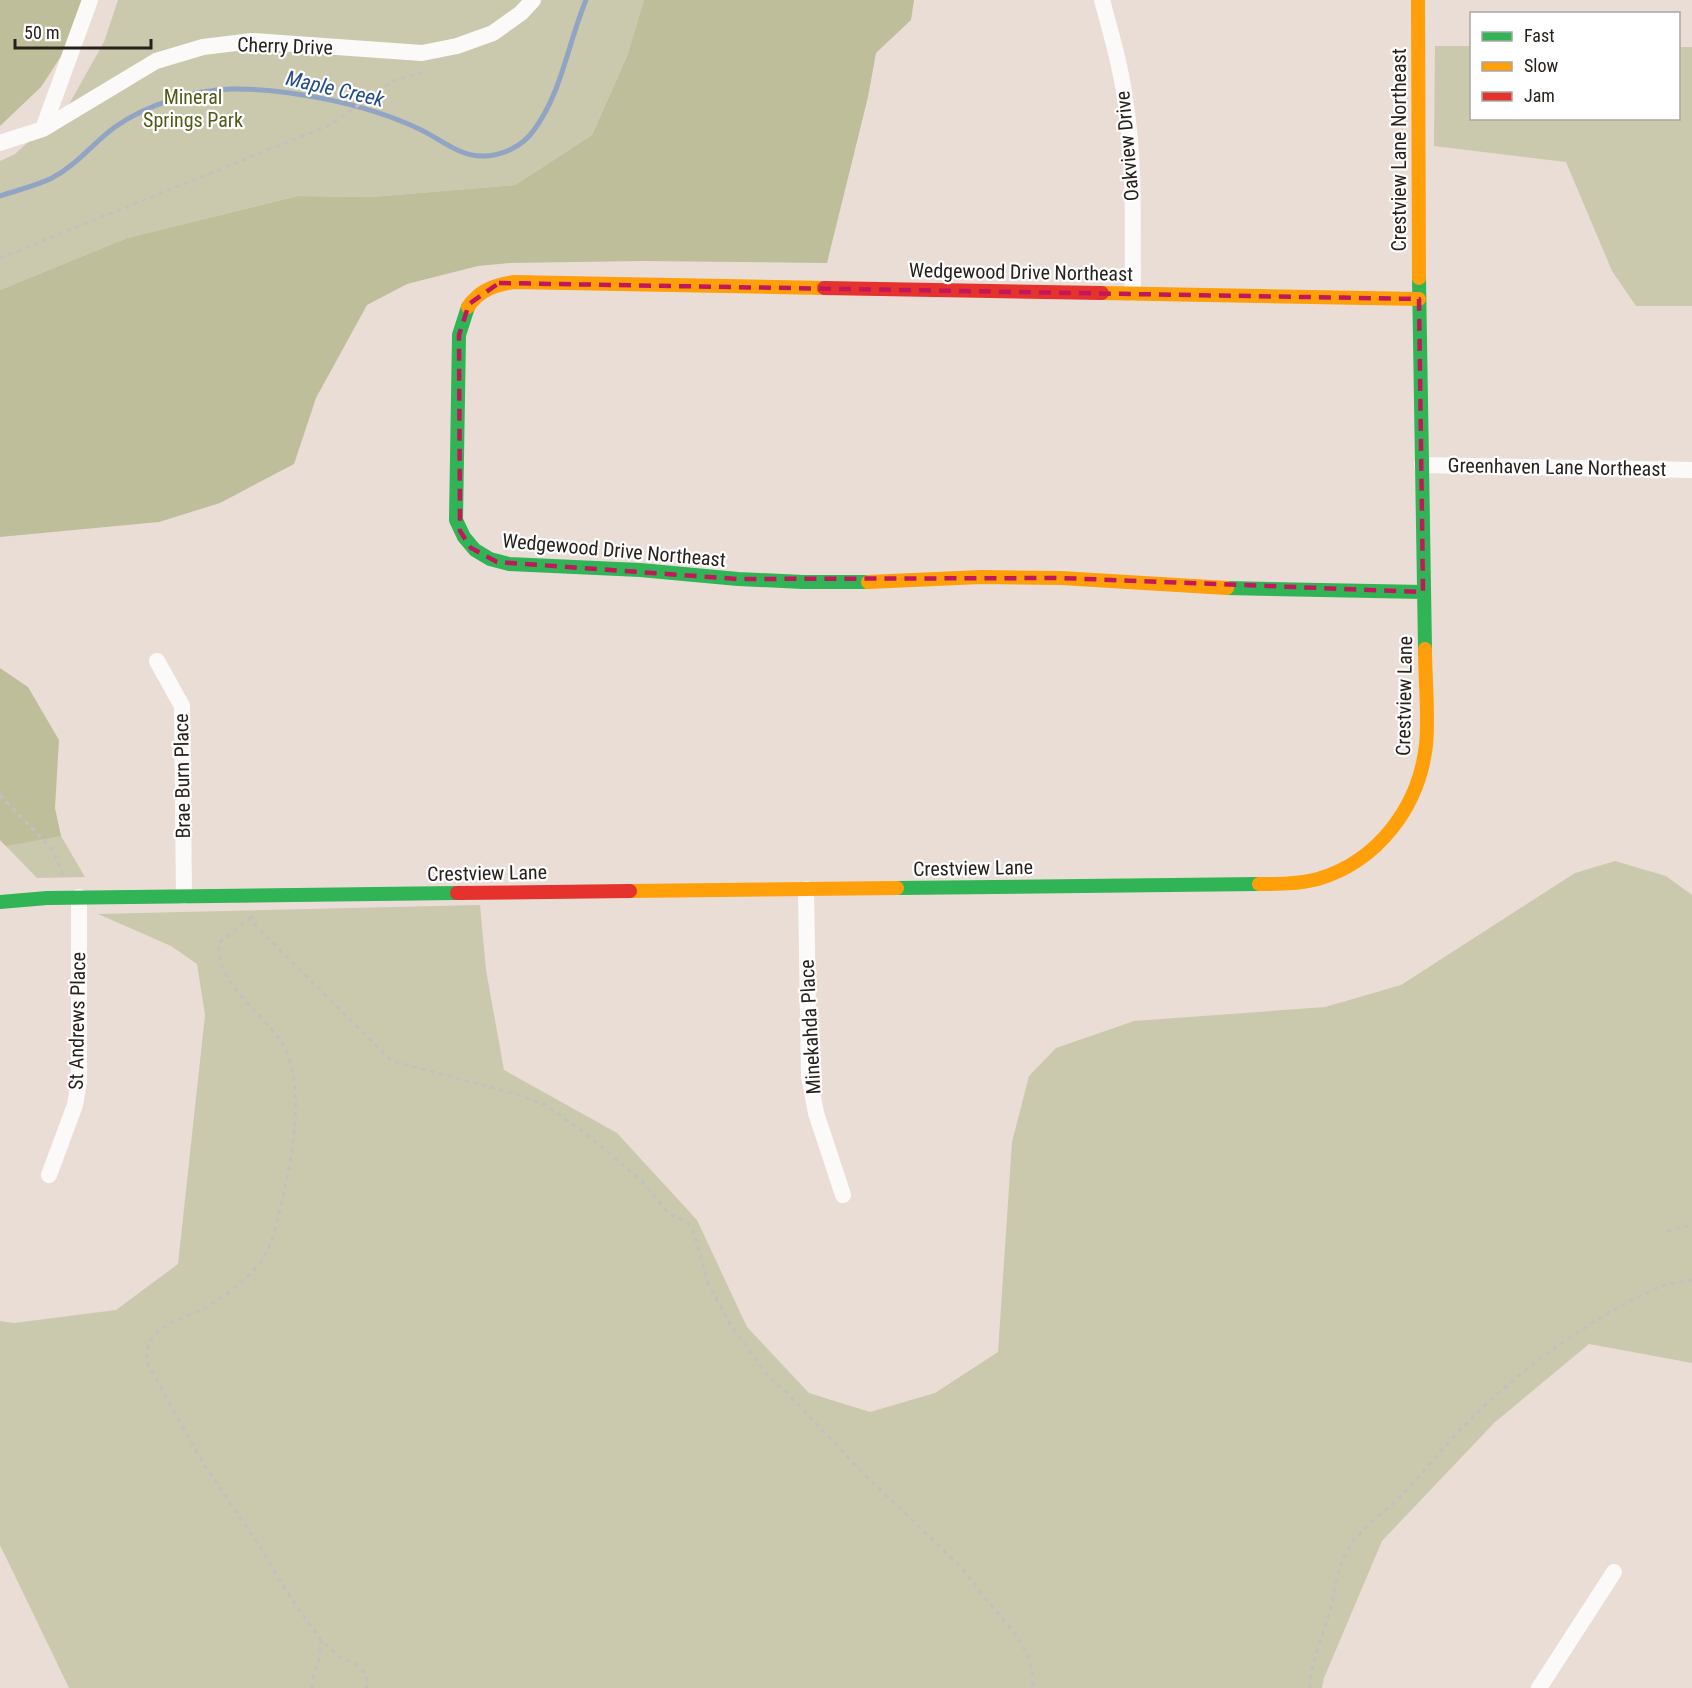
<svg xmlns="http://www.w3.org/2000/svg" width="1692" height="1688" viewBox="0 0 1692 1688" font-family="'Roboto Condensed',sans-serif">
<rect width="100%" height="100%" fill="#eaddd6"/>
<path fill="#cbc9ad" d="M118,0H644L627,56L592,135L515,185L371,197L298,196L127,238L0,290V161L15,154L68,106L104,42Z
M1435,46H1471L1472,118H1678L1679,47H1692V306H1636L1612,271L1566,162L1434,146Z
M0,767L61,836L85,877L37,878L0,840Z
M1615,861L1666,876L1692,895V1363L1589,1344L1494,1423L1382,1541L1324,1678L1322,1688H69L0,1545V1321L14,1323L116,1310L178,1264L205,1015L197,964L171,946L98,914L480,905L486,970L504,1070L617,1133L697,1220L747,1327L809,1393L870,1412L935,1393L998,1352L1012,1142L1029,1076L1056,1048L1134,1021L1325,1007L1401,985L1575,873Z"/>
<path fill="#bfbe9a" d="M0,0H94L93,7L41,87L0,126Z
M644,0H914L911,20L876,53L868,97L827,263L642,261L510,263L478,266L407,284L367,305L316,398L294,464L220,503L159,522L0,537V290L127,238L298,196L371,197L515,185L592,135L627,56Z
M0,668L28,687L59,740L55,808L61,836L6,846L0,840Z"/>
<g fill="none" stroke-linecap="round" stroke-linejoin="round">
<path stroke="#91a4c4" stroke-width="5" d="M0,196C17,190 36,186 52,178C77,165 93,143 115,127C146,105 193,90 231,89C287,88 366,104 417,128C440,138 457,156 483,156C502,156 523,146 534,130C562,92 568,43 586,0"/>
<path stroke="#c3c0be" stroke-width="3" stroke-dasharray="4.5 4.5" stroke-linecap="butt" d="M0,258L330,125L393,81L424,72
M0,795L51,848L65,879
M252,915L253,923L392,1061L516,1094L547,1106L581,1130L640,1179L669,1214L687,1222L693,1230L708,1283L730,1324L768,1376L788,1394L865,1475L957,1563L1015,1634L1027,1653L1032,1670L1033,1688
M251,917L219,943C216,991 271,1014 287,1053C304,1093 292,1156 283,1197C277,1220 273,1251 255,1269C242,1282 225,1296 209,1306C191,1316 162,1322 150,1341C146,1347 147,1356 147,1363L205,1466L257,1542L291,1598L321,1640L340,1657L356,1664L364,1672L368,1682L366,1688
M1667,1231L1692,1225
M312,1688L314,1675L319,1661L321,1640
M1310,1688C1310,1664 1321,1641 1328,1618C1335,1595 1335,1571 1348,1549C1361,1526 1384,1514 1402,1495C1426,1470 1447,1442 1472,1418C1520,1369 1594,1316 1657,1288C1667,1284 1681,1282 1692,1280"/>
<path stroke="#fcfaf9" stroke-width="16" d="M1102,0C1112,37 1123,75 1127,113C1135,173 1132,233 1133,293
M43,129L90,0
M0,143L43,129L156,61L203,47L252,41L422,53L457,46L493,33L521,13L533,0
M1422,465L1692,470
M157,661L182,706L184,896
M806,889L809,1076L816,1113L843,1195
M49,1175L75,1105L79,1081V897
M1539,1688L1614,1572"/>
<path stroke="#30b455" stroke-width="14" d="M1419,278L1425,649
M468,307L459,335L456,520L464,537L475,550L490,559L509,564L640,570L738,579L803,582H868
M1227,588L1423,592
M897,888L1259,884
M0,902L47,898L457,893"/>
<path stroke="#ff9f0a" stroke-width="14" d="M1418,0L1419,278
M1102,293L1419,299
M468,307C479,290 495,285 514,282L824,288
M868,582L981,577L1061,578L1227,588
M1259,884C1278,884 1298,884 1318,879C1378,861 1419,807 1426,745C1429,716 1425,679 1425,649
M630,891L897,888"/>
<path stroke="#e5322d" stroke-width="14" d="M824,288L1102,293
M457,893L630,891"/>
</g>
<path fill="none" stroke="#c2185b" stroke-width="4.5" stroke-dasharray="12 8" stroke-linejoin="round" d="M499,283L1419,299L1423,592L1061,578L738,579L497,562L471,548L460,531L459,335L469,304Z"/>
<g text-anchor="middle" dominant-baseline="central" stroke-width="4.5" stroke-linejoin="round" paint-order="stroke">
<g font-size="20" fill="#28201b" stroke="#fff">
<text transform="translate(285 46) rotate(2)">Cherry Drive</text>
<text transform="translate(1127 146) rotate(-95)">Oakview Drive</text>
<text transform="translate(1399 150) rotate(-90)">Crestview Lane Northeast</text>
<text transform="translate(1021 272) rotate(1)">Wedgewood Drive Northeast</text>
<text transform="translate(1557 467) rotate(1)">Greenhaven Lane Northeast</text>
<text transform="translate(614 550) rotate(5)">Wedgewood Drive Northeast</text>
<text transform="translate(1404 696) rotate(-89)">Crestview Lane</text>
<text transform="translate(182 776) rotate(-91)">Brae Burn Place</text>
<text transform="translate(973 868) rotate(-1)">Crestview Lane</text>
<text transform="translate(487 873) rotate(-1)">Crestview Lane</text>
<text transform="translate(77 1021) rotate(-89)">St Andrews Place</text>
<text transform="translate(810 1027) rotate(-93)">Minekahda Place</text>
</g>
<g font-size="20" fill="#525a16" stroke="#fff">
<text x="193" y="97">Mineral<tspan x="193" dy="23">Springs Park</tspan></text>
</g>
<g font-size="21" font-style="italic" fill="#224c89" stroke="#fff">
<text transform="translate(335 89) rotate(13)">Maple Creek</text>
</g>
</g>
<rect x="1470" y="12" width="210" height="108" fill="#ffffff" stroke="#a9a6a4" stroke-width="1.5"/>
<rect x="1482" y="32" width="30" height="9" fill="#30b455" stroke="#a9a6a4" stroke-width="1.5"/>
<text x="1524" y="42" font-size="18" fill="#28201b">Fast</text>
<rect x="1482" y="62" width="30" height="9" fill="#ff9f0a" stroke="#a9a6a4" stroke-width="1.5"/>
<text x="1524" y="72" font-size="18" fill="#28201b">Slow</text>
<rect x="1482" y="92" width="30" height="9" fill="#e5322d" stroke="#a9a6a4" stroke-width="1.5"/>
<text x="1524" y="102" font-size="18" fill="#28201b">Jam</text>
<path d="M15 39v9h136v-9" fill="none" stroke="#28201b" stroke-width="3"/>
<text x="24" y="39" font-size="18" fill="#28201b" stroke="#ffffff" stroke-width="4.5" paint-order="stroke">50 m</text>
</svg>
